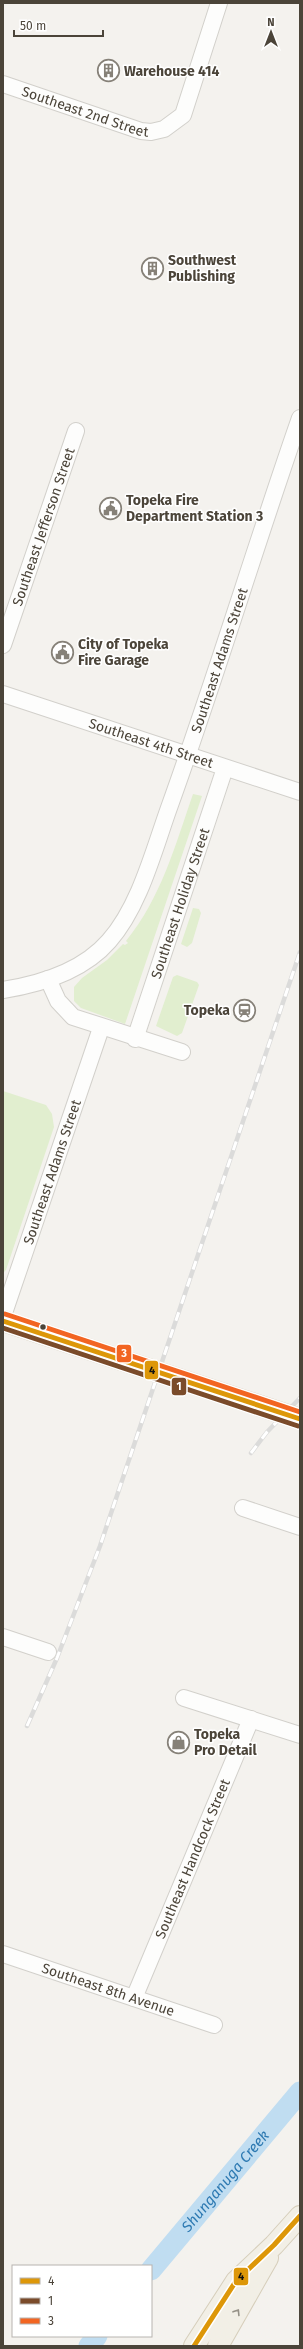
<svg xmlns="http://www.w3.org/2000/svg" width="303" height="2349" viewBox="0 0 303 2349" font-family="'Fira Sans',sans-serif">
<rect width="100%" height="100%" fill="#f4f2ee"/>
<path fill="#e1eecf" d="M193,794L202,796L125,1024L81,1008L74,1001V987L82,978L107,960L123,944L125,945L128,943L126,941C161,898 175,846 193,794Z
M193,908L199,909L201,913L192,943L187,947L181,944Z
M177,975L197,982L199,985L182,1033L177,1036L156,1026L173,977Z
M3,1091L46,1105L52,1114L54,1127L6,1270L3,1273Z"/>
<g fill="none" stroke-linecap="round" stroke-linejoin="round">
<g stroke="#c0ddf1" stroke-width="21">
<path id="s1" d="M151,2270L300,2092"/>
<path d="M89,2346L97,2336"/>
</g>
<defs>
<g id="minor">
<path id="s2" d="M3,84L141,131L151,132L164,129L183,115L219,3"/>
<path id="s3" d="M3,645L76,431"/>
<path id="s4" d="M3,694L300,792"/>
<path d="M48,979L58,1001L73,1017L182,1052"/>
<path id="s5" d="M3,990C41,984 83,971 109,941C140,906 154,849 170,805C216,677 255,547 300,418"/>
<path id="s6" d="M135,1039L225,768"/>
<path id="s7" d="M3,1316L101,1028"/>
<path d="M243,1508L300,1527"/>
<path d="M3,1637L48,1652"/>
<path d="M184,1698L300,1735"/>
<path id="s8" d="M3,1954L214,2025"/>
<path id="s9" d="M134,1998L251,1719"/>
</g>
<path id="major" d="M194,2346L236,2281L274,2245L300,2216
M218,2346L268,2258"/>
</defs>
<use href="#minor" stroke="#d2d0cb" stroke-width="18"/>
<use href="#major" stroke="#d6cebb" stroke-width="22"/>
<use href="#minor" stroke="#fdfdfc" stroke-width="16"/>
<use href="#major" stroke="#f2efe6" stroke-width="20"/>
<defs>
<path id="rail" d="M251,1453L267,1432L300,1398
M27,1726L57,1658L100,1546L300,952"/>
</defs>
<use href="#rail" stroke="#dbdbda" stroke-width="4.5"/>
<use href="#rail" stroke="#fff" stroke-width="3" stroke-dasharray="9" stroke-linecap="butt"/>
<defs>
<path id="major-bridge" d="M3,1321L300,1419"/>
</defs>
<use href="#major-bridge" stroke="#d6cebb" stroke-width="22" stroke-linecap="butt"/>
<use href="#major-bridge" stroke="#f2efe6" stroke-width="20"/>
<defs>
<path id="bus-1" d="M3,1321L300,1419
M194,2346L236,2281L274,2245L300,2216"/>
<path id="bus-2" d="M3,1328L298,1426"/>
<path id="bus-3" d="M5,1314L300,1412"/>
</defs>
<use href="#bus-1" stroke="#fff" stroke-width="8"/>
<use href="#bus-2" stroke="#fff" stroke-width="8"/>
<use href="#bus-3" stroke="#fff" stroke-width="8"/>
<use href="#bus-1" stroke="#dd9709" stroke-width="5"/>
<use href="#bus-2" stroke="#7a4b2a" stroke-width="5"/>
<use href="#bus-3" stroke="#f26522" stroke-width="5"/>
</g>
<defs><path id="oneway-chevron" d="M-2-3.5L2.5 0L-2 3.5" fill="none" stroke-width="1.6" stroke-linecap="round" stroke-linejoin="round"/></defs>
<use stroke="#969187" href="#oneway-chevron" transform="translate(237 2312) rotate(-58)"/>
<defs>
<symbol id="building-ring" viewBox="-11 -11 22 22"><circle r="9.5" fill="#fff" stroke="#868178" stroke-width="1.5"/><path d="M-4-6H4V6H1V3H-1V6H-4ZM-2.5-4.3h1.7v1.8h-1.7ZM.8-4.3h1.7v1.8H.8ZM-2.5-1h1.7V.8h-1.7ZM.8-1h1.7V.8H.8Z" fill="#868178"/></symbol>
<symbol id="civic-ring" viewBox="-11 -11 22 22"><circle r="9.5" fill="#fff" stroke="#868178" stroke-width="1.5"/><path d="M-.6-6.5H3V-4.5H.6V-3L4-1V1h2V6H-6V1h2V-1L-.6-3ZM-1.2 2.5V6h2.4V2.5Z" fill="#868178"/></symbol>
<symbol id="station-ring" viewBox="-11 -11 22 22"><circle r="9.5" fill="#fff" stroke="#868178" stroke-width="1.5"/><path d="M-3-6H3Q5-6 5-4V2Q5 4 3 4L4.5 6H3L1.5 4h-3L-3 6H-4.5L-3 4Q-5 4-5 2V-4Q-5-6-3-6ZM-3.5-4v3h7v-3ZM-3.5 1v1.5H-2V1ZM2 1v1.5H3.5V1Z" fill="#868178"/></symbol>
<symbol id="shop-ring" viewBox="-11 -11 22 22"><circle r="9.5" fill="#fff" stroke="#868178" stroke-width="1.5"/><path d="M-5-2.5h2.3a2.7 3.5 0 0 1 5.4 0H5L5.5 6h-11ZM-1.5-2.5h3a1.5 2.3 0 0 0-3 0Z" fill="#868178"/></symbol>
</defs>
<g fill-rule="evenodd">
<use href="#building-ring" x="96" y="58" width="25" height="25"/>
<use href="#building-ring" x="140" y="256" width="25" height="25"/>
<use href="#civic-ring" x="98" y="496" width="25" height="25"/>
<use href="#civic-ring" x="50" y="640" width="25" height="25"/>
<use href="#station-ring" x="232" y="998" width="25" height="25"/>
<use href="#shop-ring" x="166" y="1730" width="25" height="25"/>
</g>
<circle fill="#4b4439" stroke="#fff" stroke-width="1.5" cx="43" cy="1327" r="3.5"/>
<g text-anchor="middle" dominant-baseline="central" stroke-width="3" stroke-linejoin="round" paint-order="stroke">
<g font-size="14" font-weight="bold" fill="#4b4439" stroke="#fff" text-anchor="start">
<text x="124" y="71">Warehouse 414</text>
<text x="168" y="260">Southwest<tspan x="168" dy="16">Publishing</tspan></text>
<text x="126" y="500">Topeka Fire<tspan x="126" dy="16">Department Station 3</tspan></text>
<text x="78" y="644">City of Topeka<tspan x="78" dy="16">Fire Garage</tspan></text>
<text x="230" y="1010" text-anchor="end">Topeka</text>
<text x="194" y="1734">Topeka<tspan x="194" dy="16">Pro Detail</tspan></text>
</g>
<g font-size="14" fill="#4b4439" stroke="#fff">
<text stroke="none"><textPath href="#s2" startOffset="87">Southeast 2nd Street</textPath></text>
<text stroke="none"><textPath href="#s3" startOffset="125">Southeast Jefferson Street</textPath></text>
<text stroke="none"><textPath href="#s5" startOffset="422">Southeast Adams Street</textPath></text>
<text stroke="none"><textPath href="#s4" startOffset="156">Southeast 4th Street</textPath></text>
<text stroke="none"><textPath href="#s6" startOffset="143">Southeast Holiday Street</textPath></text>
<text stroke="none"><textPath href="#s7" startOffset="152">Southeast Adams Street</textPath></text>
<text stroke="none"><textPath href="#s9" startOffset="151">Southeast Handcock Street</textPath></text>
<text stroke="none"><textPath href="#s8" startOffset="111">Southeast 8th Avenue</textPath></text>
</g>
<g font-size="15" font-style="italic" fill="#2e7ab2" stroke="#fff">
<text stroke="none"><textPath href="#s1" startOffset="116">Shunganuga Creek</textPath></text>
</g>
</g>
<g stroke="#fff" stroke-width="1.5">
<rect x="116" y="1344" width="16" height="19" rx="4" fill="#f26522"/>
<rect x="144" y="1360" width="15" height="20" rx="4" fill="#dd9709"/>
<rect x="171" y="1377" width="16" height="19" rx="4" fill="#7a4b2a"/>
<rect x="233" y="2267" width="16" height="19" rx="4" fill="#dd9709"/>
</g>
<g font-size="11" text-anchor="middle" font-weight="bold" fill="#fff">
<text x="124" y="1357">3</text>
<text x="179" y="1390">1</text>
</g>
<g font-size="11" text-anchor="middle" font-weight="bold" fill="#111">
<text x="152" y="1374">4</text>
<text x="241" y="2280">4</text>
</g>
<rect width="303" height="2349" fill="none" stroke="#4b4439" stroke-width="8"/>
<rect x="12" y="2265" width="140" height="72" fill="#ffffff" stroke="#b7b4b0"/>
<rect x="20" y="2278" width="20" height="6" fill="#dd9709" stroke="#b7b4b0"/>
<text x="48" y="2285" font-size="12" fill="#4b4439">4</text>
<rect x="20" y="2298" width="20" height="6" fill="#7a4b2a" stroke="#b7b4b0"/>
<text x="48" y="2305" font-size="12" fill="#4b4439">1</text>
<rect x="20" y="2318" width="20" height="6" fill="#f26522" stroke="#b7b4b0"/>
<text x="48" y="2325" font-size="12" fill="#4b4439">3</text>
<g transform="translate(271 32)" stroke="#ffffff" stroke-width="3" paint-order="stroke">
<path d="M0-3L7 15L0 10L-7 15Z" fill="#4b4439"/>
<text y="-6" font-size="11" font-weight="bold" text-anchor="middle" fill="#4b4439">N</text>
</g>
<path d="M14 30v6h89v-6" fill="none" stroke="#4b4439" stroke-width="2"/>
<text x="20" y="30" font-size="12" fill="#4b4439" stroke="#ffffff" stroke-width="3" paint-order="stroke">50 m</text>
</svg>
